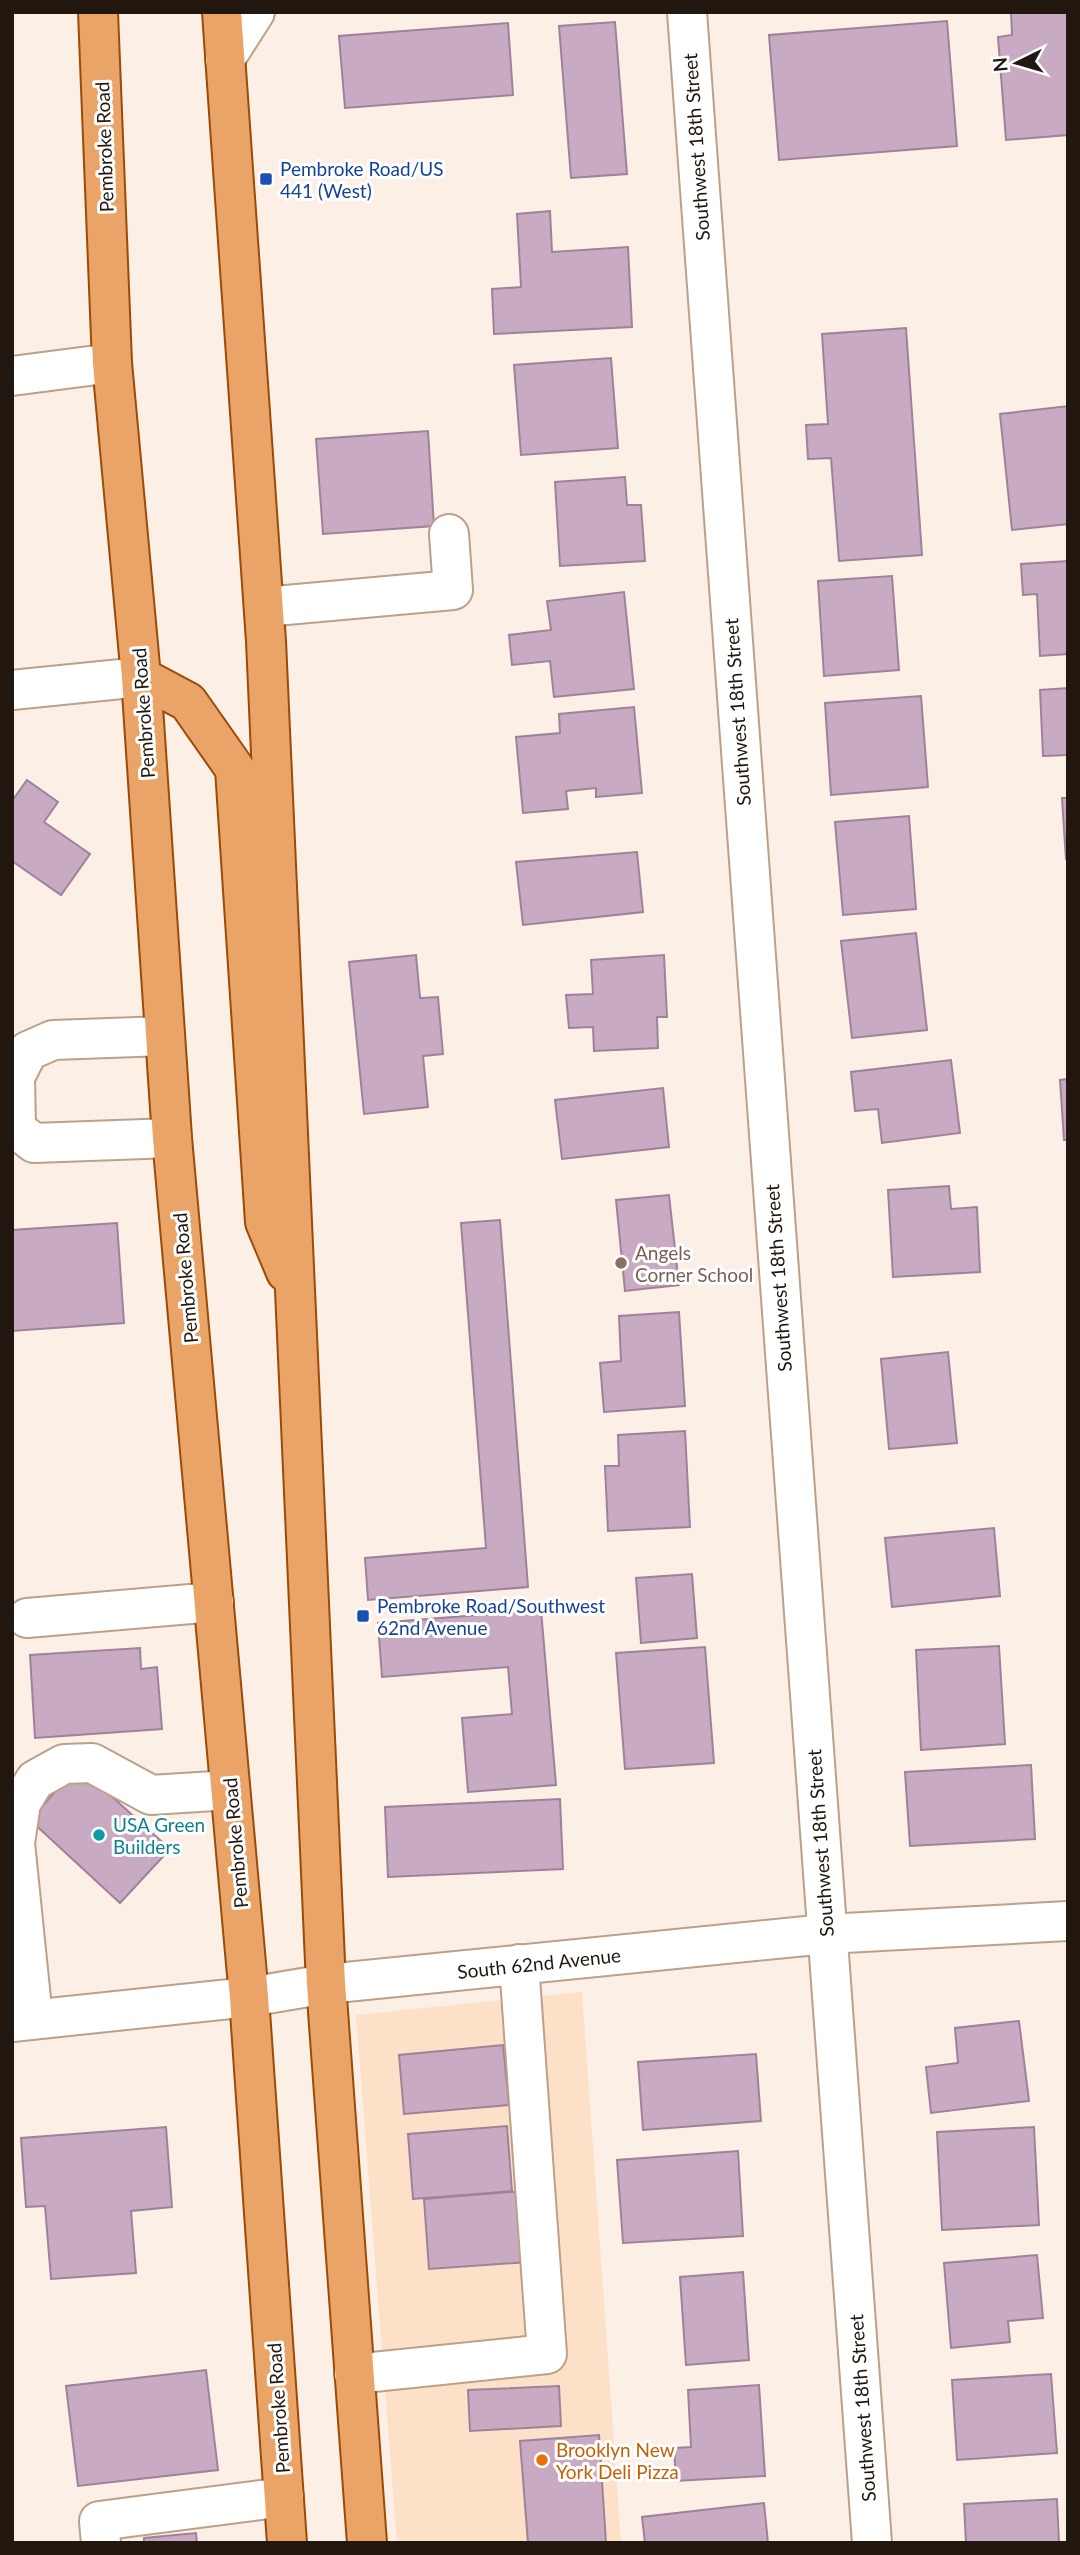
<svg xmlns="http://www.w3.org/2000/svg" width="1080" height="2555" viewBox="0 0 1080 2555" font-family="Lato,sans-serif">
<rect width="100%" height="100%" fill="#fcefe6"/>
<path fill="#fde0c8" d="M582,1992L621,2543H397L356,2015Z"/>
<path fill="#c8abc3" stroke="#9e8299" stroke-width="2" d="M1068,12V135L1006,140L998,37L1012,35L1011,12Z
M947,21L957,146L779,160L769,35Z
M615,22L627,174L571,178L559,26Z
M508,23L513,95L345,108L339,36Z
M550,211L552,252L628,247L632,327L494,334L492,289L521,287L517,214Z
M906,328L922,555L839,561L831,458L808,459L806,425L828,424L822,334Z
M611,358L618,448L521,455L514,365Z
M1068,406V524L1012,530L1000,414Z
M428,431L434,526L323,534L316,439Z
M625,477L627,505H641L645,561L560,566L555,482Z
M1068,561V654L1040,656L1037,594L1023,595L1021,564Z
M892,576L899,670L824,676L818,581Z
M624,592L634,689L554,697L550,661L512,665L509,635L551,630L547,601Z
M1068,688V755L1043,756L1040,690Z
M921,696L928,787L831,795L825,703Z
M634,707L642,793L596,797V788L566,791L568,809L523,813L516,737L560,733L559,714Z
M27,780L58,802L44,822L90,854L61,895L12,861V801Z
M1062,798H1068L1066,860Z
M909,816L916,909L843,915L835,822Z
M637,852L643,912L523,925L516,862Z
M916,933L927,1030L852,1038L841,941Z
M416,955L420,998L438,997L443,1054L423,1056L428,1107L364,1114L349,962Z
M664,955L667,1017H657L658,1048L594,1051L593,1027L569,1028L566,995L593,994L591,960Z
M951,1060L960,1133L882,1143L878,1109L855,1111L851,1072Z
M1068,1079V1140H1064L1060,1080Z
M663,1088L669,1147L562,1159L555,1100Z
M949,1186L951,1209L977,1207L980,1272L893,1277L888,1190Z
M669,1195L679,1285L625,1291L616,1200Z
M500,1220L528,1587L368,1600L365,1558L486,1548L461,1223Z
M117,1223L124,1323L12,1331V1230Z
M679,1312L685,1406L604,1412L600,1363L621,1361L619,1316Z
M948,1352L957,1443L889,1449L881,1359Z
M685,1431L690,1527L608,1531L605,1466H619L618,1435Z
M994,1528L1000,1596L892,1607L885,1538Z
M692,1574L697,1638L641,1643L636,1578Z
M541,1610L556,1785L468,1792L462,1718L512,1714L508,1667L382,1677L378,1623Z
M999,1646L1005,1744L921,1750L916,1650Z
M705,1647L714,1763L625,1769L616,1653Z
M140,1648L141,1669L157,1667L162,1729L35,1738L30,1655Z
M1031,1765L1035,1839L910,1846L905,1772Z
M78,1766L170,1849L120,1903L30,1820Z
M560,1799L563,1869L388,1877L385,1807Z
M1019,2021L1029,2101L931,2113L926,2067L958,2063L955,2028Z
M503,2045L509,2105L404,2114L399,2055Z
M756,2054L761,2121L643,2130L638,2062Z
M507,2126L512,2191L413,2199L408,2134Z
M166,2127L172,2207L131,2211L136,2273L51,2279L45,2206L26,2207L21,2138Z
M1034,2127L1039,2225L942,2230L937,2132Z
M738,2151L743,2236L623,2243L617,2160Z
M523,2191L529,2262L429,2269L424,2199Z
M1037,2255L1043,2318L1008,2321L1010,2342L951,2348L944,2263Z
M743,2272L749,2360L686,2365L680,2277Z
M206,2370L218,2470L78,2486L66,2386Z
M1051,2374L1057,2453L957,2460L952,2380Z
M759,2385L765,2476L676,2481L674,2448L691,2447L688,2390Z
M559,2386L561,2426L470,2431L468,2390Z
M599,2435L606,2543H528L520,2441Z
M1057,2499L1059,2543H966L964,2504Z
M764,2503L768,2543H645L642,2517Z
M196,2533L197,2543H144V2538Z"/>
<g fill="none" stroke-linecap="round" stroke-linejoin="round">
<defs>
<path id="minor" d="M687,12L872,2543
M225,59L255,12
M12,376L112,363
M264,607L453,590L449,534
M12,690L141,677
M165,1036L53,1040L28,1051L15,1077L16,1129L34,1143L172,1138
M27,1618L214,1602
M33,2019L15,1843L21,1803L35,1780L64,1764L92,1763L151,1795L230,1790
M12,2022L249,1997L326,1984L826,1934L1068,1921
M354,2374L547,2354L519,1964
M101,2543L99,2521L284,2497"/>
<path id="major" d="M98,12L112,363L141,677L172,1138L249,1997L287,2543
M222,12L266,641L326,1984L367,2543
M141,677L188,702L235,769L265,1222L286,1272"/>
</defs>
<use href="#minor" stroke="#bda089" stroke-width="42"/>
<use href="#major" stroke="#9b4b07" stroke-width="42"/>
<use href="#minor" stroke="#fff" stroke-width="38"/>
<use href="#major" stroke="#eaa468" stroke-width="38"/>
</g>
<g fill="#1a4fb4" stroke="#fff" stroke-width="2.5">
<rect x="259" y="172" width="14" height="14" rx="3.5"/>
<rect x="356" y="1609" width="14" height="14" rx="3.5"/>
</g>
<circle fill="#8d6e63" stroke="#fff" stroke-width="2.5" cx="621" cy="1263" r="7"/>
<circle fill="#0f9aa8" stroke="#fff" stroke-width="2.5" cx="99" cy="1835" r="7"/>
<circle fill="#e8710a" stroke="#fff" stroke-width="2.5" cx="542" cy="2460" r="7"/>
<g text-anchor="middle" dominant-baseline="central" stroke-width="6" stroke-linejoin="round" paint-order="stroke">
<g font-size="19" fill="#21170e" stroke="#fff">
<text transform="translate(104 147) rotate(-92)">Pembroke Road</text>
<text transform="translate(696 147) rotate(-94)">Southwest 18th Street</text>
<text transform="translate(737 712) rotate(-94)">Southwest 18th Street</text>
<text transform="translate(143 713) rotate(-94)">Pembroke Road</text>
<text transform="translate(185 1278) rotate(-95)">Pembroke Road</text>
<text transform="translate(778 1278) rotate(-94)">Southwest 18th Street</text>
<text transform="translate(235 1843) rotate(-95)">Pembroke Road</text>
<text transform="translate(820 1843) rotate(-94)">Southwest 18th Street</text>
<text transform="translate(539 1963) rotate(-6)">South 62nd Avenue</text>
<text transform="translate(278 2408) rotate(-94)">Pembroke Road</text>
<text transform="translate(862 2408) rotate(-94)">Southwest 18th Street</text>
</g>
<g font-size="19" fill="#164399" stroke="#fff" text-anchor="start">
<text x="280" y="168">Pembroke Road/US<tspan x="280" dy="22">441 (West)</tspan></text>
<text x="377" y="1605">Pembroke Road/Southwest<tspan x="377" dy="22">62nd Avenue</tspan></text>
</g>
<g font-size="19" fill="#785e54" stroke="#fff" text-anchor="start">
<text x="635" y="1252">Angels<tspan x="635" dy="22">Corner School</tspan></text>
</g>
<g font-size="19" fill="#0d838f" stroke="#fff" text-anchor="start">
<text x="113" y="1824">USA Green<tspan x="113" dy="22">Builders</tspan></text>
</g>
<g font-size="19" fill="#c56008" stroke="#fff" text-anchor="start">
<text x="556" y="2449">Brooklyn New<tspan x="556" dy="22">York Deli Pizza</tspan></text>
</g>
</g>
<rect width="1080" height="2555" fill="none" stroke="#21170e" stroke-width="28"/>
<g transform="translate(1017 63) rotate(265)" stroke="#ffffff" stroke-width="5" paint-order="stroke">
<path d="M0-5L12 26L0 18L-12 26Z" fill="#21170e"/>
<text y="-10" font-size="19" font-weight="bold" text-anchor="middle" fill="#21170e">N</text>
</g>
</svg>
